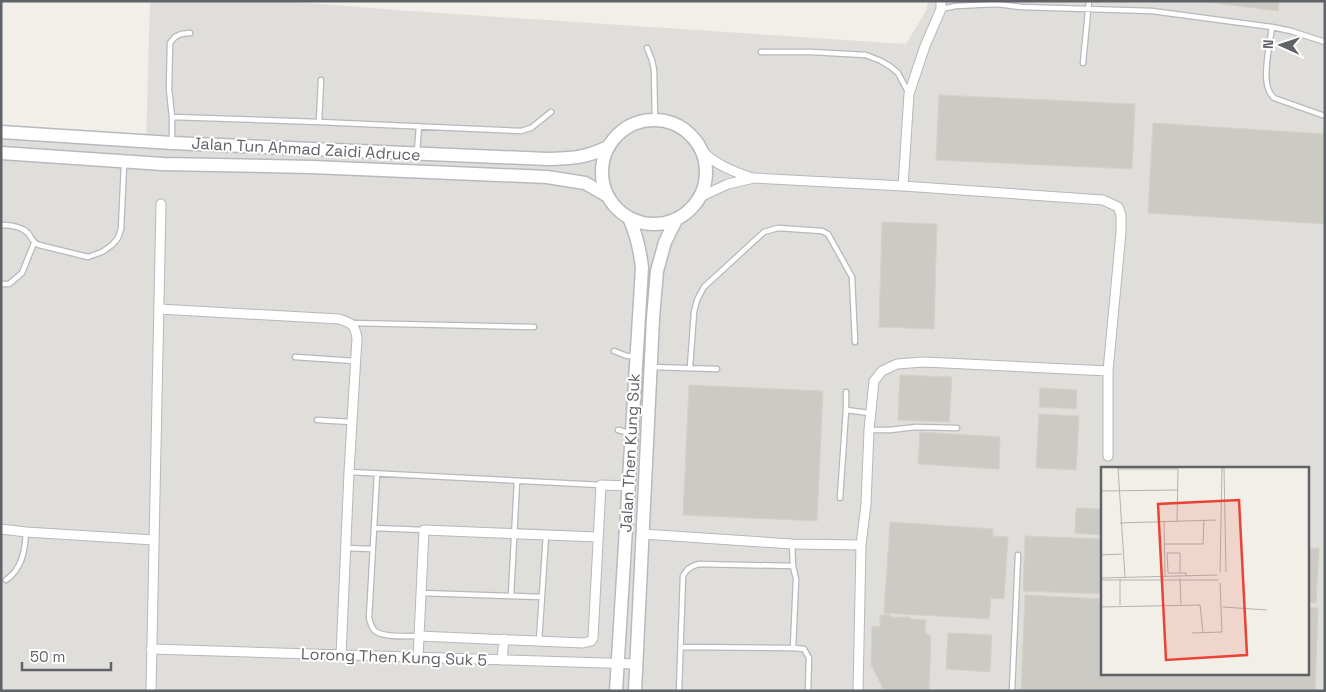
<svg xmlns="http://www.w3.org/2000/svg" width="1326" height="692" viewBox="0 0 1326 692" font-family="'Space Grotesk',sans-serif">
<rect width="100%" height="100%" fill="#f1efe8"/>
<path fill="#e0deda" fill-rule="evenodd" d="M150,1H282L410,11L906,44L927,9L928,1H1325V691H1V132L146,144ZM1102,468H1307V673H1102Z"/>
<path fill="#cccac5" stroke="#d6d1c6" d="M1198,1H1279L1278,11Z
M939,95L1135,104L1132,169L936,160Z
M1153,123L1325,134V224L1148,213Z
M882,222L937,224L934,329L879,327Z
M900,375L952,377L949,422L898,420Z
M689,385L823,391L817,521L683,515Z
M1040,388L1077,390L1076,409L1039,407Z
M1039,414L1079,416L1076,470L1036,468Z
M920,432L1000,437L999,469L918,464Z
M1076,508L1102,509V535L1075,533Z
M890,522L993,529V536L1008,537L1004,599L991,598L989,619L884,613Z
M1025,536L1102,539V594L1023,591Z
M1307,548H1319L1316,603H1307Z
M1025,595L1102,599V673H1307V607L1318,608L1315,691H1021Z
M880,615H890V617H910V619L926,620L925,632L931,637L929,691H886V689H883L871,664L872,626L880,627Z
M948,633L992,635L990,672L946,669Z"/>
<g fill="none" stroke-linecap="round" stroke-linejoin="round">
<defs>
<path id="lane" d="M941,9L956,6L997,4L1021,7L1152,11L1272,27L1291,31L1325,42
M1272,27C1270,42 1263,74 1268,88C1269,92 1271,95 1274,98L1325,116
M647,48L652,60L654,70L655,120
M761,52H811L866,55L881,61L891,67L898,73L908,92
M1083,63L1089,1
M172,117L319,122L521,131L531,128L551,112
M319,122L321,80
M172,141V117L169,89L170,43L175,37L181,34L190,33
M417,152L419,126
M1,225C11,225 21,226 28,233C32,238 32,242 39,245L88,257L102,252L112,245L118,238L121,229L124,164
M1,284H9L22,273L34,243
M352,323L534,327
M614,351L627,356H634
M295,357L355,361
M651,367L717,369
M690,367L694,312L697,300L704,287L764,232L778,228L822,231L828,234L852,277L855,342
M846,410L870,413
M317,420L352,422
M618,430L630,433
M869,430H890L916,427L957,428
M349,472L601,485
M377,474L369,618C370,622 371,626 374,630C381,638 408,636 419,636
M840,498L846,410V392
M374,528L424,530
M345,548L372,549
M6,580C22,569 25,551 26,532
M421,593L542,597
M511,596L517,481
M539,641L546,535
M681,647L793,648L796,579L793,566L792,544
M793,648L804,649L809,658L808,691
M679,691L683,576C686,569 691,566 699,564L793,566
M1012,691L1018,555"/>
<path id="street" d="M701,150C716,165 732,171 752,178
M903,186L909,94L925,46L941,9V1
M700,197L728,184L754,178L903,186L1103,200L1118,207L1121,215V232L1108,371V456
M159,309L339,319C351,323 355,324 357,338L349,472L341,655
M1,529L26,532L154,540
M643,534L792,544L861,545
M419,636L583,643L591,641L593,638L601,485L628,486
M151,649L636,664
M418,658L424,530L598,537
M502,660L504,639
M151,691L161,204
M858,691L861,545L866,504L869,430L874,381L882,371L897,364L924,362L1108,371"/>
<path id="secondary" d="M602 172a52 52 0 1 1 104 0a52 52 0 1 1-104 0Z
M1,132L172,143L548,159C574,158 585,158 608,147
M1,153L163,164L312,167L547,177L585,183L606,195
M616,691L642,268C640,250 637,235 629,218
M635,691L653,318L657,271L665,242L676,220"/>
</defs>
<use href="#lane" stroke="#b5b8bc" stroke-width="7"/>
<use href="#street" stroke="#b5b8bc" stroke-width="11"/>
<use href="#secondary" stroke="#b6babf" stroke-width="15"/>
<use href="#lane" stroke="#fff" stroke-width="4.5"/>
<use href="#street" stroke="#fff" stroke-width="9"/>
<use href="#secondary" stroke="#fff" stroke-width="12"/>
</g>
<g text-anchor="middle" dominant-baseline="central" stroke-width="4" stroke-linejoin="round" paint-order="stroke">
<g font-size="16" fill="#5f6368" stroke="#fff">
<text transform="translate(306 149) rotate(3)">Jalan Tun Ahmad Zaidi Adruce</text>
<text transform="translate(630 453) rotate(-87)">Jalan Then Kung Suk</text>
<text transform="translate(394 657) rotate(2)">Lorong Then Kung Suk 5</text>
</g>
</g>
<g transform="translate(1101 467)">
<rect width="208" height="208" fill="#f1efe8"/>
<path fill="none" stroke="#b3b3b1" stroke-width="1" d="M17,1L24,110M123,1L125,105M17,2H77M0,24L76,23M63,54L64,110M76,54L77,2M19,56L115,53M63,77H102L103,53M66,86L67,106H85V109M66,86H79V106M0,88L21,87M119,105L121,1M0,111L116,108M79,111L80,137M19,112V138M0,113H117M0,140L99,138L102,165M122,140L166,143M91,166L121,165L119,116"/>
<path fill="#ea4335" fill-opacity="0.15" stroke="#ea4335" stroke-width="2.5" d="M138,33L146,188L65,193L57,37Z"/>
<rect width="208" height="208" fill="none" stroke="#5f6368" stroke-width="2.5"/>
</g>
<rect width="1326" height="692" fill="none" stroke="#5f6368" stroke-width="5"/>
<g transform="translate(1281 45) rotate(273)" stroke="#ffffff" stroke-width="4" paint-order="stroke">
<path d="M0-4L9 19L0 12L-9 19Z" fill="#5f6368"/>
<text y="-8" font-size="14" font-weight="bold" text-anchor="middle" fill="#5f6368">N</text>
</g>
<path d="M22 662v8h89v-8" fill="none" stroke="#5f6368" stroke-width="2.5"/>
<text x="30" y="662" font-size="15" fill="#5f6368" stroke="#ffffff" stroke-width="4" paint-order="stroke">50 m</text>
</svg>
